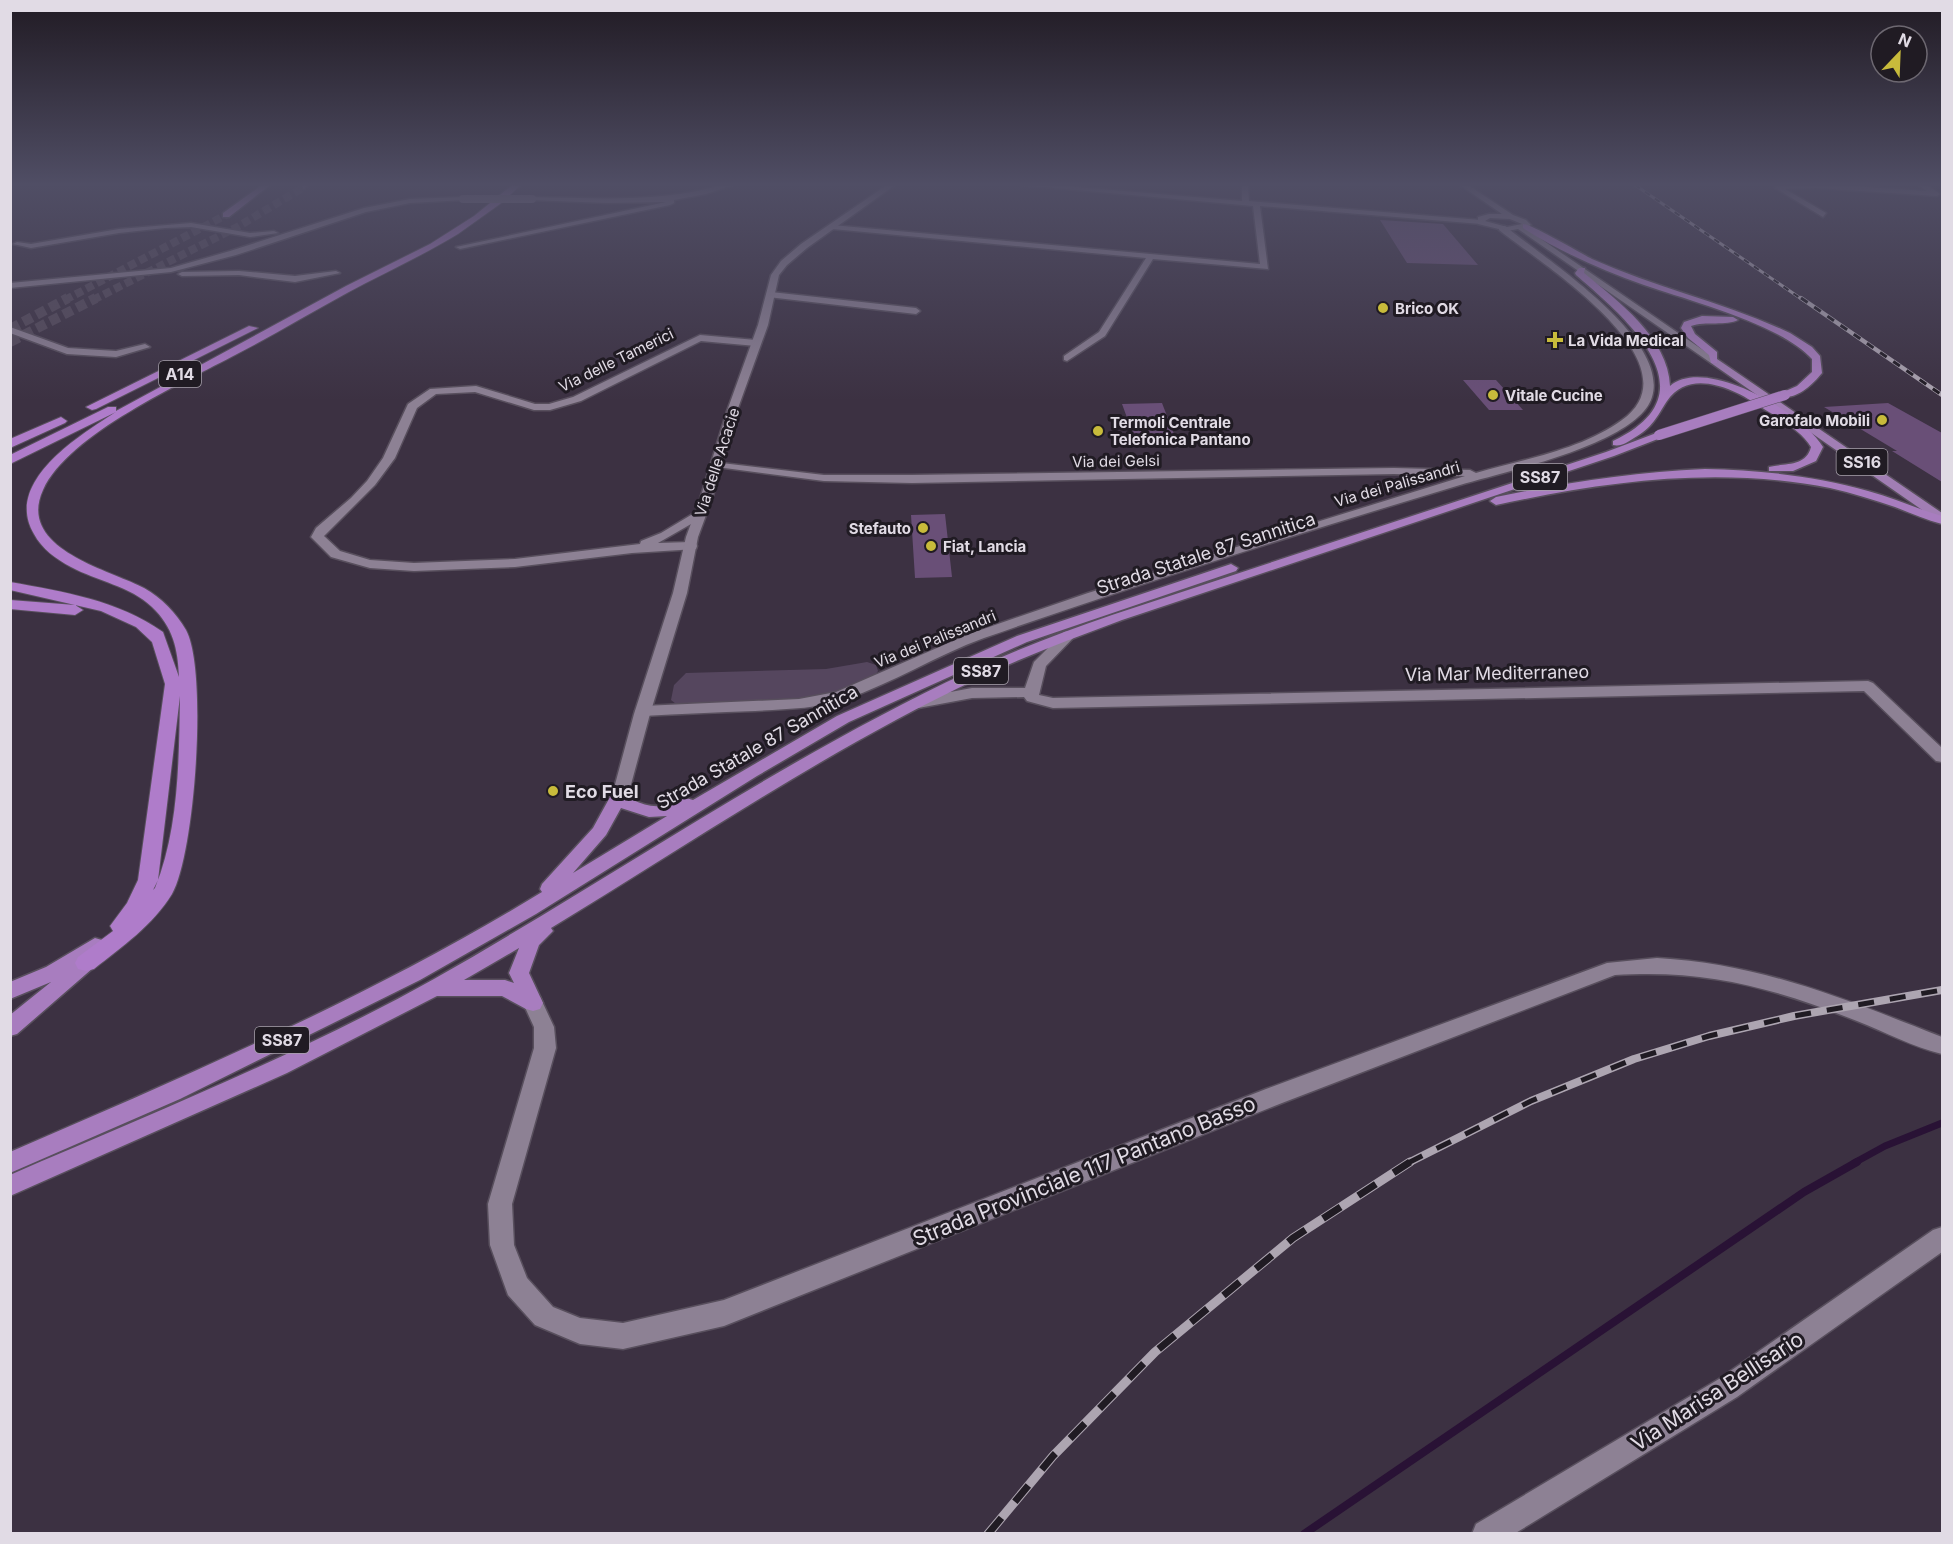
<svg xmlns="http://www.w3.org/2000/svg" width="1953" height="1544" viewBox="0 0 1953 1544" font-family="Inter,sans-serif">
<rect width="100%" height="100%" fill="#3c3142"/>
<path fill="#55465e" d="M867,662L876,665L878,671L874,677L829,695L806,699L676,704L671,700L674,685L686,673L826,669Z"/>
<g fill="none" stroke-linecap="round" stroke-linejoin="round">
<path stroke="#291235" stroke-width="7" d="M1854,1163L1885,1146L1942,1123"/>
<path stroke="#291235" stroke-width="8" d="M1304,1534L1804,1192L1857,1162"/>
</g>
<path fill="#694f77" d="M1380,220L1443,224L1478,265L1407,263Z
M1463,380H1496L1523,410H1489Z
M1162,403L1174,434H1133L1122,404Z
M1888,403L1942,433V482L1892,451H1897L1824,407Z
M945,514L952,577L915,578L911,515Z"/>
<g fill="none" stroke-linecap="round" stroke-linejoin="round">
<path stroke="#554a5a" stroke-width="8" stroke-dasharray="8 4" stroke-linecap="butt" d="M65,300L226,215
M93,300L239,226L304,187"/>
<path stroke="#554a5a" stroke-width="10" stroke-dasharray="10 5" stroke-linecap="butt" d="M10,329L68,298
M10,342L96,298"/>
<defs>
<path id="minor" d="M722,185H733L706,194L674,200V203L670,205L460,249L456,247L666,202L607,203L530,200L532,197C596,198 660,203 722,185Z
M1021,185H1053L1242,201V185H1248L1249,201L1481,220L1485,222L1481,224L1260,206L1268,269L1153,259L1105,336L1067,361L1064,360V356L1099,332L1146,258L832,229L828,227L832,225L1260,264L1253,206Z
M1776,185H1836L1927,191L1918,185H1927L1940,194L1937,196L1816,188L1785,189L1826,213L1823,217L1775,188Z
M463,197L465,200L410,203L366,212L236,255L171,272L10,288V283L171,268L230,251L364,208L410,199Z
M191,223L250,233L274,231L278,233L250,237L191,227L165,228L119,233L31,248L13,244L17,242L31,244L119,229Z
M1499,226H1505C1545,259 1670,338 1652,397C1638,444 1503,472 1460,485C1300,533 1141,583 984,638C937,655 893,683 846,699C817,709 785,709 755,711C717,712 680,714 643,716L635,711L643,706L799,699L836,692L969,634L1088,593L1465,476L1394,474L912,483L824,481L717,467L713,466V462L824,475H912L1394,468L1470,470L1476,473C1524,459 1581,450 1622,420C1701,363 1539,262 1499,230Z
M239,271L295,276L336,271L340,273L295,282L239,275L182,276L178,274L182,272Z
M771,292L916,308L920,311L916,314L768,297V293Z
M10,327L68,348L116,351L145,344L150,347L116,357L67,354L10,333Z
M700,335L756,340L761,343L756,346L701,341L581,401L550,410H534L475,392L436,394L417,408L395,458L375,485L324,536L340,551L370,560L414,563L515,559L640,544L641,541L661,533L701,509L705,510V516L658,543L691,542L696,543L697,546L696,549L632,553L515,567L414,571L370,568L331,557L311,537L316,528L351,498L367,481L383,458L408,404L430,389L476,386L535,404H549L573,397Z
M1069,631L1076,635L1046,666L1039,695L1053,698L1868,681L1873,683L1942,748V762L1936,761L1864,691L1053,708L1027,701L1024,697L972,698L913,709L905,704L913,699L972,688H1025L1034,662L1064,632Z"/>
<path id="tertiary" d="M887,185H895L807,248L787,265L779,275L768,325L737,411L712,499L698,537L687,593L650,714L629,792L627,796H615L613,792L634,714L673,593L686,537L700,499L727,411L758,325L771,275L781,261L801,244Z
M1657,958C1762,964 1845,999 1942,1037V1054C1913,1047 1885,1032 1857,1021C1773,988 1707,969 1615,975L1282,1103L724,1326L623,1349L580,1344L535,1325L508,1295L490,1245L488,1204L534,1048V1027L523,1003L526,997L533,995L540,997L554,1027L556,1048L512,1204L514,1245L527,1278L553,1307L580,1318L623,1323L724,1300L1266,1089L1607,963Z
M1942,1227V1252L1737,1397L1514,1534H1472L1476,1524L1719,1379L1933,1230Z"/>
<path id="secondary" d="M1460,185H1468L1513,215L1526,220L1531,225L1525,228L1719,361L1711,363L1518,229L1507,231L1478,224V217L1489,214H1502ZM1490,218L1510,219L1522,224L1507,227L1485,221Z"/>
<path id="primary" d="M1711,359H1717L1942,513V522L1938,521L1711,363Z"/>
<path id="trunk" d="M262,185H270L229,217H223V213Z
M301,185H308L304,189Z
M1523,224C1531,224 1580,253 1592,259C1657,288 1726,303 1790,333L1812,347L1820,356L1822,373C1812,385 1798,399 1781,397V393L1797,386L1812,372V359C1780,324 1690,301 1644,285C1601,270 1561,252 1523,228Z
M1579,268H1585L1584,273C1618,301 1668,338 1670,386C1706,355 1804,414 1823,447L1816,461L1793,471H1769V467C1785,463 1806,467 1811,447C1801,430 1778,418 1761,407C1735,389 1690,367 1667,401C1656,418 1653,427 1634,438C1628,442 1621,447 1613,445V441C1715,393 1627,319 1576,275L1575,273Z
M1702,316L1733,317L1738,320C1727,326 1705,321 1691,326L1695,334L1717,352V363H1711L1709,355L1688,338L1681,328L1684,322Z
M1659,432L1663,433V437L1614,456L1122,620C1074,638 1025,656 979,678C829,749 692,842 551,928L553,931L539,945L529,973L543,1003L540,1009L533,1011L526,1009L502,996H437L287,1073L10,1196V1175C153,1113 298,1055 434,979C612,878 782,759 968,672C1015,650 1063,632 1112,615L1606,452ZM519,948L509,973L514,983L505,980H464Z
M1705,469C1760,470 1815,476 1868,491C1894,498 1917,509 1942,516V524C1926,520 1911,513 1895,507C1874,500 1852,493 1830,488C1717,466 1607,481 1496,505L1490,501L1496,497C1565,483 1634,472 1705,469Z
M1231,564L1238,568L1236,571L1027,642L849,722L757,776L536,914L420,980L180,1099L10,1173V1152C191,1074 374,995 542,892L540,889L542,884L593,828L615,788H627L633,800C644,805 654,808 666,805C676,802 683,796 693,800L837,716L1017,636ZM621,808L649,817L667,816L573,873L606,835Z
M95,938L102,940L105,945L102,950L91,957L96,963L93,968L17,1034L10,1036V1015L51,982L10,999V982L46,967Z"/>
<path id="motorway" d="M512,185H521L500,204L458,234C422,256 384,273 347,293C310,313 274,335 237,354C183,383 68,434 43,490C16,549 110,570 144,588C162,598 176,613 186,630C208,670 195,854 172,894C153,925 122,947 94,969L86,971L78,969L75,963L78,957L113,931L110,926L127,903L138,880L165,684L152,642L136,627L101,611L10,590V582C65,592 117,600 163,632L179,677C178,649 173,627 152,607C130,586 97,581 71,567C56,559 42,549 34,534C3,482 80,435 116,412L10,464V455L108,407H116V411L346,286L430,244L474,216ZM180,696C179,760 179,829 155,888L153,890L158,880Z
M249,326L258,328L96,409L92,410L86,407Z
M61,417L67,421L65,423L10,448V439Z
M10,600L75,605L83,610L75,615L10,609Z"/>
</defs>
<use href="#minor" stroke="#584f5d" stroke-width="3"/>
<use href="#tertiary" stroke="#584f5d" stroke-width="3"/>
<use href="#secondary" stroke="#584f5d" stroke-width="3"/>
<use href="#primary" stroke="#584f5d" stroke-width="3"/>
<use href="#trunk" stroke="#584f5d" stroke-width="3"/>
<use href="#motorway" stroke="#584f5d" stroke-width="2"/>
<use href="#minor" fill="#8d8194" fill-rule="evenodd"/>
<use href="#tertiary" fill="#8d8194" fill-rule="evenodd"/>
<use href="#secondary" fill="#8d8194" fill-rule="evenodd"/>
<use href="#primary" fill="#a17eb4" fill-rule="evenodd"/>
<use href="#trunk" fill="#a87dbf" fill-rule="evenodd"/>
<use href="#motorway" fill="#af7cca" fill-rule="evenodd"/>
<defs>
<path id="rail-far3" d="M1635,185L1803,300"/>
<path id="rail-far2" d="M1801,298L1942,395"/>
<path id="rail-far1" d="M1408,1163L1531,1101L1634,1059L1709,1036L1794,1016L1942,990"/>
<path id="rail" d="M988,1534L1053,1456L1155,1352L1293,1238L1410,1162"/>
</defs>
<use href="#rail-far3" stroke="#ada5b1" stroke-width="3"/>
<use href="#rail-far2" stroke="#ada5b1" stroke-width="4.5"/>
<use href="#rail-far1" stroke="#ada5b1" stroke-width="8"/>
<use href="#rail" stroke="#ada5b1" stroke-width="9"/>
<use href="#rail-far3" stroke="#201b23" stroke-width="2" stroke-dasharray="6" stroke-linecap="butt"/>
<use href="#rail-far2" stroke="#201b23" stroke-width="3" stroke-dasharray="8" stroke-linecap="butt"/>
<use href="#rail-far1" stroke="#201b23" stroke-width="5" stroke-dasharray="16" stroke-linecap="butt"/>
<use href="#rail" stroke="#201b23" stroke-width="7" stroke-dasharray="21" stroke-linecap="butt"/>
<defs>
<path id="minor-bridge" d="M463,199H532"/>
<path id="trunk-bridge" d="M1659,435L1785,395"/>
</defs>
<use href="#minor-bridge" stroke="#584f5d" stroke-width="8" stroke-linecap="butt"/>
<use href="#trunk-bridge" stroke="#584f5d" stroke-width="11" stroke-linecap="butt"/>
<use href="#minor-bridge" stroke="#8d8194" stroke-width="8"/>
<use href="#trunk-bridge" stroke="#a87dbf" stroke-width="10"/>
</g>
<linearGradient id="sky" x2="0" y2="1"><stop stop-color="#211b24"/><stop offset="0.46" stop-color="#504e65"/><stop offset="1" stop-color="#504e65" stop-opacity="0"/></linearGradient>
<rect width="1953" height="401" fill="url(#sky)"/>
<g fill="#c8bb3b" stroke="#201b23" stroke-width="2">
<circle cx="1383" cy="308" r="6"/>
<path d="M1552 331h6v6h6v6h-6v6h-6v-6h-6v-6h6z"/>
<circle cx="1493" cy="395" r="6"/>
<circle cx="1882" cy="420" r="6"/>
<circle cx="1098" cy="431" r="6"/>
<circle cx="923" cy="528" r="6"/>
<circle cx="931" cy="546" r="6"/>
<circle cx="553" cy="791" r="6"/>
</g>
<g text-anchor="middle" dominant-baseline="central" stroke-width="6" stroke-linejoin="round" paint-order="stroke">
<g font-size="15" font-weight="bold" fill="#e1dbe5" stroke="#201b23" text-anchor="start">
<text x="1395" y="308">Brico OK</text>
<text x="1568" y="340">La Vida Medical</text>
<text x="1505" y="395">Vitale Cucine</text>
<text x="1870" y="420" text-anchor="end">Garofalo Mobili</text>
<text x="1110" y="422">Termoli Centrale<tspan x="1110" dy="17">Telefonica Pantano</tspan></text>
<text x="911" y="528" text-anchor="end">Stefauto</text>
<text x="943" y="546">Fiat, Lancia</text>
</g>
<g font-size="15" fill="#e1dbe5" stroke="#201b23">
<text transform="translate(616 360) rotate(-26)">Via delle Tamerici</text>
<text transform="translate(1116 461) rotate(-1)">Via dei Gelsi</text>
<text transform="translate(717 462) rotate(-72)">Via delle Acacie</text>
<text transform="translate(1397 484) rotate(-16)">Via dei Palissandri</text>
<text transform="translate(935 639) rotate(-22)">Via dei Palissandri</text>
</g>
<g fill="#201b23" stroke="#a7a1ab" stroke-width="1.5">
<rect x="159" y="361" width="42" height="26" rx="4.5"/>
<rect x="1836.5" y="449" width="51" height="26" rx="4.5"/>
<rect x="1513" y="464" width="54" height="26" rx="4.5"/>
<rect x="954" y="658" width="54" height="26" rx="4.5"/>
<rect x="255" y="1027" width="54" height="26" rx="4.5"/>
</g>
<g font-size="16" font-weight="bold" fill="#e1dbe5">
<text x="180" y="374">A14</text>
<text x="1862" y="462">SS16</text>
<text x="1540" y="477">SS87</text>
<text x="981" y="671">SS87</text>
<text x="282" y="1040">SS87</text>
</g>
<g font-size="18" fill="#e1dbe5" stroke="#201b23">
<text transform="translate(1206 553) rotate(-18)">Strada Statale 87 Sannitica</text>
<text transform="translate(1497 673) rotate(-1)">Via Mar Mediterraneo</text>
<text transform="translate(757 747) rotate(-30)">Strada Statale 87 Sannitica</text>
</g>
<g font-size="18" font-weight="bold" fill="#e1dbe5" stroke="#201b23" text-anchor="start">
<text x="565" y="791">Eco Fuel</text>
</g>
<g font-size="21" fill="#e1dbe5" stroke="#201b23">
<text transform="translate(1084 1171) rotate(-22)">Strada Provinciale 117 Pantano Basso</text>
<text transform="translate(1717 1391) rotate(-33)">Via Marisa Bellisario</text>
</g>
</g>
<rect width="1953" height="1544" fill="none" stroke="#e1dbe5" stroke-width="24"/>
<g transform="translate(1899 54) rotate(23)"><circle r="28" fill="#201b23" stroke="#6d6871" stroke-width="1.5"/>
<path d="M0-4.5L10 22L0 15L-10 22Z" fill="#c8bb3b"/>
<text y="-9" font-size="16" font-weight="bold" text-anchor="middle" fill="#e1dbe5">N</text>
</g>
</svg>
